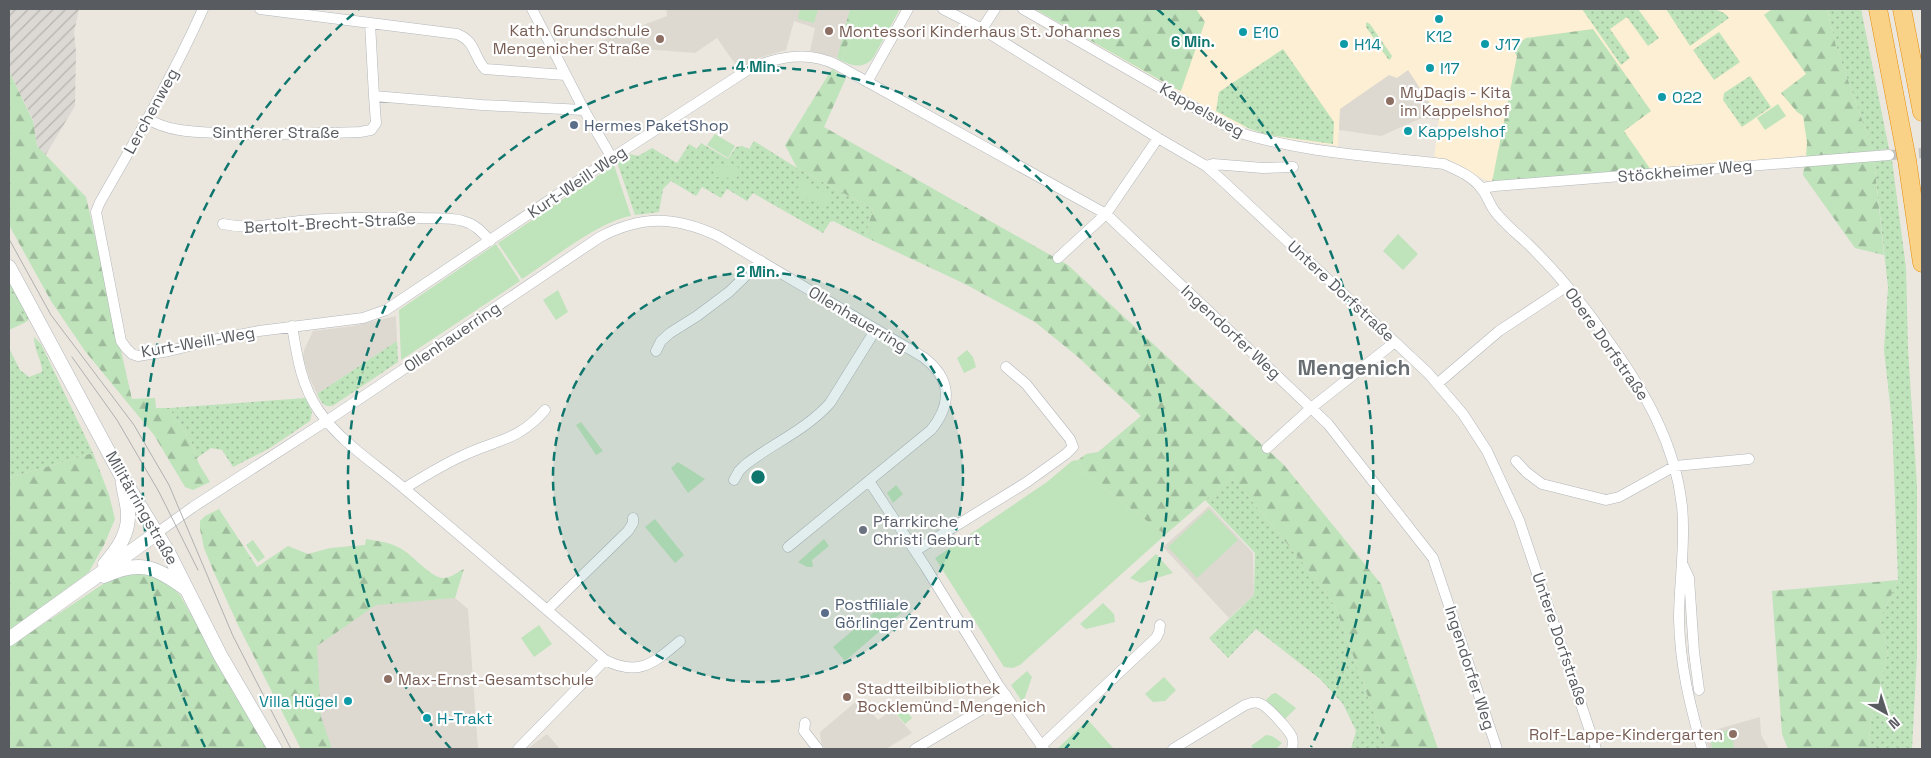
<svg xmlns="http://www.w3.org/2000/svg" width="1931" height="758" viewBox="0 0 1931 758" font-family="'Space Grotesk',sans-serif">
<defs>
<pattern id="industrial-furrows" width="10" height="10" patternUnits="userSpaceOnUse" patternTransform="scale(1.25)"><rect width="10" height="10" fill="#dcd9d4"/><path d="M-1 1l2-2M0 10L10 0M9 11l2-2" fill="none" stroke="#b5b3af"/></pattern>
<pattern id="grass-dots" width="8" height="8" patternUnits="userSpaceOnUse" patternTransform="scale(1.25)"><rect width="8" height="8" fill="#bfe3bb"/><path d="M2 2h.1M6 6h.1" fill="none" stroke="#9ebb9b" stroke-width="1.8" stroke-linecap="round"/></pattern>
<pattern id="forest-firs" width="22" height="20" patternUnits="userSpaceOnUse" patternTransform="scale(1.25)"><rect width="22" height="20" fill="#bfe3bb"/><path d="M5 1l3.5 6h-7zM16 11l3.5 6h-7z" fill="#9ebb9b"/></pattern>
</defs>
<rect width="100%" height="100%" fill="#ebe7df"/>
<path fill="#fdefd3" d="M1035,9H1829L1838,152L1764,160L1492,182L1485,180L1454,164L1434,159L1439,117L1422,92L1397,78L1340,109L1338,146L1268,136L1236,124Z"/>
<path fill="url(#industrial-furrows)" d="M9,9H79L74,32L76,52L75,106L45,156L37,146L33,120L9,71Z"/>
<path fill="#ddd9d0" d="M666,9H850L837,58L810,51L815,28L794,21L786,50L759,58L738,68L717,38L695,53L604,46L601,41L667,16Z
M1408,70L1439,117V120L1422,118L1381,136L1339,130L1340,109L1389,75L1397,78Z
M396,316L397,341L317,394L310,379L303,358L304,350L313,331L353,326Z
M1209,506L1253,553L1254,595L1229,618L1163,547Z
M455,598L468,609L478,749H318L306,653L357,606Z
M859,699L878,720L892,710L912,733L886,749H825L821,742L820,732Z
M1760,717L1761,735L1769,749H1709L1704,733Z
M547,734L560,749H527Z"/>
<path fill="url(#grass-dots)" d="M1582,9H1638L1659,38L1648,46L1627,17L1610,29L1630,58L1621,65Z
M1666,9C1684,9 1719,3 1729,18L1690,46Z
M1827,9H1861L1889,149L1873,151L1836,46Z
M1366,22L1370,24L1392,56L1390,60L1388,59L1366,27Z
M1719,32L1740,62L1714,80L1693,50Z
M1283,49L1334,122L1333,144L1268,135L1250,129L1216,111L1219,92Z
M1750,76L1771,107L1742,127L1723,100L1724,93Z
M754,141L797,168L873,209L865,237L833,221L830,222L823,233L753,193L747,201L727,189L721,198L702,187L696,196L671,181L663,189L659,212L635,215L617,162L629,154L638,156L652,148L677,163L689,144L697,149L701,143L728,159L736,147L742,146L749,149Z
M1892,160L1906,268L1908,349L1917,486V655L1912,749H1870L1869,729L1888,654L1880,619L1898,580L1892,422L1884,350L1888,287L1874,161Z
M9,276L31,317L26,322L9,288Z
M34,337L41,344L93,453L9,478V350H10L20,370L29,377L42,372C42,359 34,351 34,337Z
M397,341L398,362L334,405C325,409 321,402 317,394Z
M306,398L312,412L310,421L270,448L233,467L222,450L211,448L197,458L191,441L169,408Z
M1232,477L1307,568L1335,606L1387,749H1351L1356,731L1343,704L1320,679L1256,629L1228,658L1209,638L1254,595L1255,553L1205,500Z"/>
<path fill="url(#forest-firs)" d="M850,9H860L842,61L837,58Z
M1035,9H1196L1205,22L1181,91L1174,88Z
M1772,9H1827L1836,46L1873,151L1806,158L1807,142L1803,116L1797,112L1781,93L1806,74L1764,15Z
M1593,29L1651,111L1624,131L1651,170L1492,182L1517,56L1512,48L1526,38Z
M832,69L846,78L824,127L1068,265L1284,465L1381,584L1438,749H1387L1335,606L1307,568L1232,477L1165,535L1083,472L1078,460L1086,454L1098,452L1141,416L1078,357L1035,322L965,284L865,237L873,209L797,168L785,145Z
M9,71L33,121L37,146L86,197L132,399L155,398L156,408H169L191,441L199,464L210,482L193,490L185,487L154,435L85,351L51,301L9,225Z
M1874,161L1884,255L1855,248L1803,175L1804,167L1811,164Z
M9,288L26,322L9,330Z
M93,453L109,495L115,519L104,545L89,572L9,632V478Z
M219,509L257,567L288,546L308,554L330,548L365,545L366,539C378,541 389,542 400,548C413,555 428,575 442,578C449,579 458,572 464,569L455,598L376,605L317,646L321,717L332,749H301L238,625L213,570L204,548L200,529V521L205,516Z
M140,571L165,579L180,595L267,749H9V647L109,580Z
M1898,580L1880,619L1888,654L1869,729L1870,749H1788L1782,734L1772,591Z"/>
<path fill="#bfe3bb" d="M800,9H818L814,23L798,19Z
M860,9H900L873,58C864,69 853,66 842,61Z
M1778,104L1786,116L1765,130L1757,118Z
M715,134L735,146L728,158L707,145Z
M614,165L631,216C599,221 550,261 522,279L498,243Z
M714,166L738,167L737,178L713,177Z
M802,180L832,196L825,208L795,192Z
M1398,234L1418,254L1403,270L1383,251Z
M496,244L520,281L401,360L399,310Z
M558,290L568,312L556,320L543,300Z
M967,350L973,357L976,367L964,373L957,358Z
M581,422L603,451L596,455L576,425Z
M1078,460L1083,472L1165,535L1020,665L1013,668L1004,667L935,558L1047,482L1072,461Z
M678,462L705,479L688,493L671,468Z
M896,485L903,494L893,503L887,493Z
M1209,509L1238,540L1197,578L1168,547Z
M655,519L684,555L675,563L645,527Z
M824,539L829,546L812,560L813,567H807L798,562Z
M253,540L265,557L258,562L246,545Z
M1156,554L1173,573L1141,583L1130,578Z
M889,600L901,613L845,661L833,647Z
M1103,603L1114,614L1115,622L1086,629L1080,624Z
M539,625L552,644L534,657L521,638Z
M1027,671L1032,677L1023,703L1011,685Z
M1164,677L1176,690L1165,701L1153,702L1145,694Z
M1276,693L1296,708L1285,719L1266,700L1272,694Z
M901,705L912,718L905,724L893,710Z
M1088,720L1114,749H1057Z
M1732,729L1734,749H1712L1710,735Z
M1266,735L1272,736L1282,743L1276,749H1254L1251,746Z"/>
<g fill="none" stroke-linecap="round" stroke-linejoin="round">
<path stroke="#c6c4bf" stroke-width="10" stroke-dasharray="10 5" stroke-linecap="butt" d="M1889,155L1922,153"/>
<defs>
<path id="street" d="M203,9C173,76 137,138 100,202L96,212L121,341L126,348L132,354L138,356L169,351L213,340L259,331L363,318L386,310L612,158L749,69C777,57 807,50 837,65L1106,214L1328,424L1433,558L1497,749
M260,9L457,34C476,41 473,56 485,69L565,75
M532,9L584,110L612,158
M943,9L982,29L1158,138L1206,166L1224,182L1428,373L1463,414L1487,451L1519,520L1596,749
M1023,9L1237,132C1303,153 1375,156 1444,164C1457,170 1472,176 1481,188C1488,196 1490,207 1497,214C1506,225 1517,234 1527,243C1558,273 1585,306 1609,342C1645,392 1675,443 1682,506C1686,543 1679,582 1679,619C1680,667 1690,704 1702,749
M370,23L374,96
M982,29L995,9
M867,82L908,9
M148,119C169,132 196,132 219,133C266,136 313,133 360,132L371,130L376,123L374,96L482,105L584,110
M1206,166L1213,164L1263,168L1293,167
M1482,188L1495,186L1889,155
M223,224C250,230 273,224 299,221C339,217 381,217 421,218C434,219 450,217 463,221C475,224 482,232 490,241
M1058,258L1106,214L1158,138
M292,326C297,356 301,385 319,411C342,444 376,464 406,490C473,546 539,603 605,660C639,677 654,663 680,641
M656,351L661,341L670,333L697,316L729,292L761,261
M1437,384L1499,331L1567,286
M1267,448L1311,408L1395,342
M1516,461L1526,472L1542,484L1606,500L1619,497L1675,466L1749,459
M734,480L739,471L745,465C773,443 806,430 830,403L876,329
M869,481L925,566L999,686L1044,749
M405,488C423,477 442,465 462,456C497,439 517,442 545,410
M157,533L193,507L337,414L600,237C642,215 675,216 718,236L923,357C951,378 953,403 931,430L788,547
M915,551L1027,482L1066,454L1073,447L1070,439L1026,384L1006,367
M1683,565L1689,578L1694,652L1699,690
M547,610L628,531L633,523V518
M805,723L804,731L818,749
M1041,746L1156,638L1159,632L1160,625
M518,749L605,660
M915,749L1006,695
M1173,749L1245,705C1251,703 1255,701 1261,704C1268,707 1289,730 1292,737C1293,741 1293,745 1292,749"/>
<path id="secondary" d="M9,267L122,477L168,552L220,655L275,749
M105,564C117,550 129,534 128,514C128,504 124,494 123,483
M104,576C140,559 155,567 185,588
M9,639L157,533"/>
<path id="highway" d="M1878,9L1907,160L1922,263
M1902,9L1922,112"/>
</defs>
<use href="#street" stroke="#b2b6ba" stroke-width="11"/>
<use href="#secondary" stroke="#b1b5ba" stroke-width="15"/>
<use href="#highway" stroke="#e58b05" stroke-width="19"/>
<use href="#street" stroke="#fff" stroke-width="10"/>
<use href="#secondary" stroke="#fff" stroke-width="14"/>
<use href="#highway" stroke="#fad287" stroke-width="18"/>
<path stroke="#afb0b0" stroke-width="1" d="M9,239L51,315L134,425L169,485L233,636L291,749
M72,357L117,420L159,492L198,570"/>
</g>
<circle cx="758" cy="477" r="205" fill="#0f766e" fill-opacity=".12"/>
<g fill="none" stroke="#0f766e" stroke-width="2.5" stroke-dasharray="9 6">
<circle cx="758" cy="477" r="205"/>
<path d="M451 749A410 410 0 1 1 1065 749"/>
<path d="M205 747A615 615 0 0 1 359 9M1157 9A615 615 0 0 1 1311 747"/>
</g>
<g fill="#0f9aa8" stroke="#fff" stroke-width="2">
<circle cx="1439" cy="19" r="5"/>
<circle cx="1243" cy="32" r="5"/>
<circle cx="1344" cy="44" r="5"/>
<circle cx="1485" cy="44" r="5"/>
<circle cx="1430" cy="68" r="5"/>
<circle cx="1662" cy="97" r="5"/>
<circle cx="1408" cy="131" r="5"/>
<circle cx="348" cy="701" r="5"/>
<circle cx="427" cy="718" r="5"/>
</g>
<g fill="#8d6e63" stroke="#fff" stroke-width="2">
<circle cx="829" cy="31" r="5"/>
<circle cx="660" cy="39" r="5"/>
<circle cx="1390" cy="101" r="5"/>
<circle cx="388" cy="679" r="5"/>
<circle cx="847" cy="697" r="5"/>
<circle cx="1733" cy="734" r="5"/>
</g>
<g fill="#5c6f8a" stroke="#fff" stroke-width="2">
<circle cx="574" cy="125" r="5"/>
<circle cx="825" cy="613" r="5"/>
</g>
<circle fill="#6b7280" stroke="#fff" stroke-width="2" cx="863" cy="530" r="5"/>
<g text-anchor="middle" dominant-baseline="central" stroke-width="4.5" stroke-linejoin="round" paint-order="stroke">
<g font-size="16" fill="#785e54" stroke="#fff" text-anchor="start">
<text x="650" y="30" text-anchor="end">Kath. Grundschule<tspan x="650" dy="18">Mengenicher Straße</tspan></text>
<text x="839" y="31">Montessori Kinderhaus St. Johannes</text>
<text x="1400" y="92">MyDagis - Kita<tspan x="1400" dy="18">im Kappelshof</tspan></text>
<text x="398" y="679">Max-Ernst-Gesamtschule</text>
<text x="857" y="688">Stadtteilbibliothek<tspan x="857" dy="18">Bocklemünd-Mengenich</tspan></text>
<text x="1723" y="734" text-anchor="end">Rolf-Lappe-Kindergarten</text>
</g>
<g font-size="16" fill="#0d838f" stroke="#fff" text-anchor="start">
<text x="1253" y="32">E10</text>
<text x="1439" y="36" text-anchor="middle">K12</text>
<text x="1354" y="44">H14</text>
<text x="1495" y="44">J17</text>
<text x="1440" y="68">I17</text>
<text x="1672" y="97">O22</text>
<text x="1418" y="131">Kappelshof</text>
<text x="338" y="701" text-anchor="end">Villa Hügel</text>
<text x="437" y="718">H-Trakt</text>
</g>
<g font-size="16" fill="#585c60" stroke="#fff">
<text transform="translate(1202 110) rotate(29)">Kappelsweg</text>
<text transform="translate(151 111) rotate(-61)">Lerchenweg</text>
<text x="276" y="132">Sintherer Straße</text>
<text transform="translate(1685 171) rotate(-5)">Stöckheimer Weg</text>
<text transform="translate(577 182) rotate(-34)">Kurt-Weill-Weg</text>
<text transform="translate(330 223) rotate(-3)">Bertolt-Brecht-Straße</text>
<text transform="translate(1341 291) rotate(43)">Untere Dorfstraße</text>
<text transform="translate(858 319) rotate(31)">Ollenhauerring</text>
<text transform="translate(1231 332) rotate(43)">Ingendorfer Weg</text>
<text transform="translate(452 337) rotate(-34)">Ollenhauerring</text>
<text transform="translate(198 342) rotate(-10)">Kurt-Weill-Weg</text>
<text transform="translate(1607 344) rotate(55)">Obere Dorfstraße</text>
<text transform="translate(142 508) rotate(60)">Militärringstraße</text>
<text transform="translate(1560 639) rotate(71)">Untere Dorfstraße</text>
<text transform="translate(1470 668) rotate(72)">Ingendorfer Weg</text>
</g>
<g font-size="16" fill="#4e5e75" stroke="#fff" text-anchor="start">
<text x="584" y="125">Hermes PaketShop</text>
<text x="835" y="604">Postfiliale<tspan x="835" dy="18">Görlinger Zentrum</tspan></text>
</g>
<g font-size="16" fill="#5b616d" stroke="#fff" text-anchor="start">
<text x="873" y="521">Pfarrkirche<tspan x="873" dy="18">Christi Geburt</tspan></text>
</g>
<g font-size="21" font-weight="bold" fill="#696e72" stroke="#fff">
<text x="1354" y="367">Mengenich</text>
</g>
</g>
<circle cx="758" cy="477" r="8" fill="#0f766e" stroke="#fff" stroke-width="2.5"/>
<g font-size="15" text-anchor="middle" font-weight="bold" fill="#0f766e" stroke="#fff" stroke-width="4.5" stroke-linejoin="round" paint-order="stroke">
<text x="1193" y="47">6 Min.</text>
<text x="758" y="72">4 Min.</text>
<text x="758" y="277">2 Min.</text>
</g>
<rect width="1931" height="758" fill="none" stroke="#585c60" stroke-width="20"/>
<g transform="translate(1886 713) rotate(141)" stroke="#ffffff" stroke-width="4" paint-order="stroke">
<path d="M0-4L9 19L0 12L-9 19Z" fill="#585c60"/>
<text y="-8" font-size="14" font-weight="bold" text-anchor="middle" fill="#585c60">N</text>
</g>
</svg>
